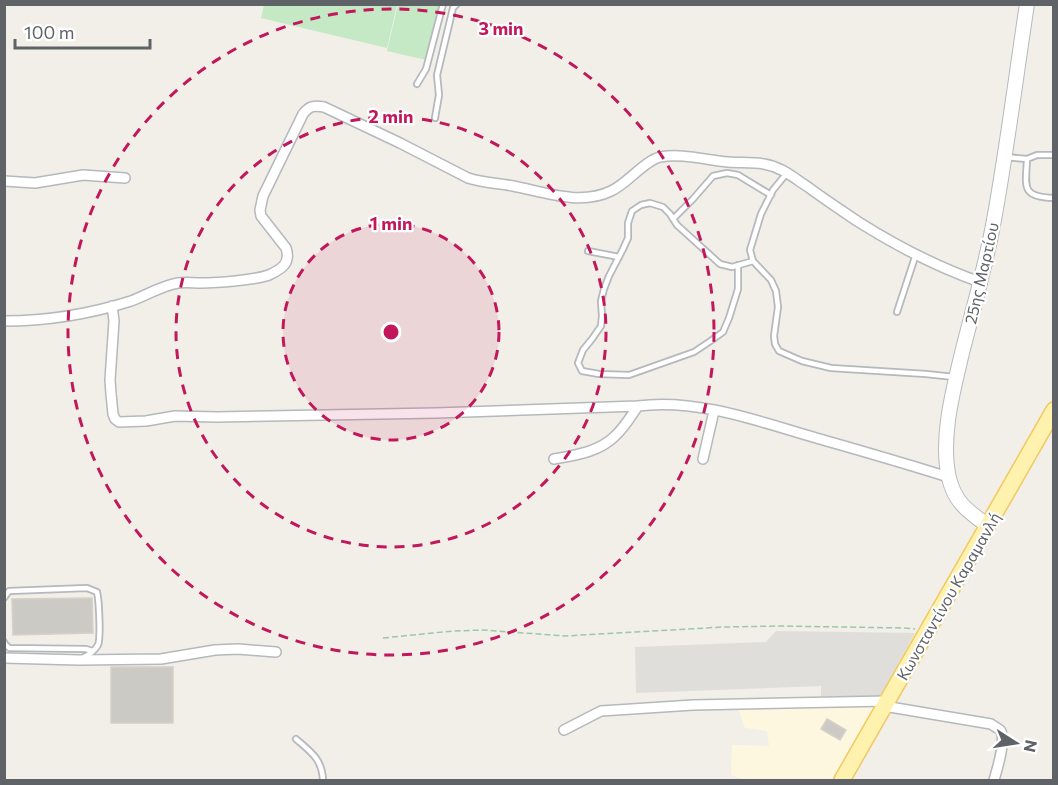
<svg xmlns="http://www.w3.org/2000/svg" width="1058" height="785" viewBox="0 0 1058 785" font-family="Commissioner,sans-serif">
<rect width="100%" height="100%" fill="#f1efe8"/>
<path fill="#fef7e0" d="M882,705L837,780H747L731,775L732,745L769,746L767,731L745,728L737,706Z"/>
<path fill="#e0deda" d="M776,631L915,633L881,696H821V686L636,693L635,647L766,642Z"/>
<path fill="#c5e8c5" d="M264,5V4L397,5L387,48L261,18Z
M398,5H439L426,60L387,51Z"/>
<path fill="#cccac5" stroke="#d6d1c6" stroke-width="1.5" d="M92,598L93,633L13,635L12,599Z
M111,667H173V723H111Z
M827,719L846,730L840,740L821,729Z"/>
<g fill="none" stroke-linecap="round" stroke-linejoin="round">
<defs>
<path id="lane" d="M417,84L426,69L443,4
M435,118L439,95L437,75L453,8L457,4
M1006,157L1027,159L1037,155H1054
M1027,159C1026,186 1020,197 1054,198
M787,173L773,190L761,214L750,250L753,261L771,280L776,291L778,307L774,336L775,344L779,351L802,361L831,368L926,374L954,377
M673,219L693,199L713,176L727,173L738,175L771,195
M588,251L619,257
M738,265V289L729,318L723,332L709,342L694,352L629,375L599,374L582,371L578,363L583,350L592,339L601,326L602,316L601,301L604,289L609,276L623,249L628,238V223L632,211L641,205L650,203L663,207L670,214L677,225L720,264L732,267L753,261
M897,312L916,254
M4,598L9,591L87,588L97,592C99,600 101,638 98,645C95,650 89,655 84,657
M4,642L5,644L9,648L86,649L92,651
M296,739C311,752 322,759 323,780"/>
<path id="street" d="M4,181L35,183L83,175L125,178
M112,306L114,321L110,380L111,394L113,414L115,419L119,422L146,421L175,416L217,417L436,413L638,406C695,398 758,421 813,437C858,450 904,463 948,477
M4,321C47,321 90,314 131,301C147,295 161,286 178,283C186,282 193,283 201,283C217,283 255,280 269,275C282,269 291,263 286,248L261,216L260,210L263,196L303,114C309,106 314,105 324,107L400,143L468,178C483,183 498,183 513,186C544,192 580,206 611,191C627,184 644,161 660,157C683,153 705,160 728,162C740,163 752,162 764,164C782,167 794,178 808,187C824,199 841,210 857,221C895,245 937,267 980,282
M554,459C576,455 599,452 615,436C624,428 631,416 638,406
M703,459L714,411
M4,658L79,660L161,659L215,650L238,649L276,652
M884,706L991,724C992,725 999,729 1000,730C1007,737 997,770 994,780
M564,730L601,711L693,705L888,701"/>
<path id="secondary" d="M988,526C968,511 955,503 949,478C940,439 953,391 962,353C973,309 986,265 994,220C1007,149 1016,76 1027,4"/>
<path id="primary" d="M842,780L1054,410"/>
</defs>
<use href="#lane" stroke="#b5b8bc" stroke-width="8"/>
<use href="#street" stroke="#b5b8bc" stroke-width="12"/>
<use href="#secondary" stroke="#b6babf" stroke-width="16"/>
<use href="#primary" stroke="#f2c960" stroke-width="18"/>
<path stroke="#9cc7a9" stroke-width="1.5" stroke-dasharray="6 3" stroke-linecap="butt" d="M383,638L453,631L483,630L565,636L723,627L782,626L904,628L915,629"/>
<use href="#lane" stroke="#fff" stroke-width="4.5"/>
<use href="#street" stroke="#fff" stroke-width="9"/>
<use href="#secondary" stroke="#fff" stroke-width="14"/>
<use href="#primary" stroke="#fff2af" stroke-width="15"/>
</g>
<circle cx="391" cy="332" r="108" fill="#c2185b" fill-opacity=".12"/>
<g fill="none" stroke="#c2185b" stroke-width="3" stroke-dasharray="10 8">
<circle cx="391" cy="332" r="108"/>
<circle cx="391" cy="332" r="215"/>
<circle cx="391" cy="332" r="323"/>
</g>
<g text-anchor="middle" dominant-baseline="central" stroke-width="4.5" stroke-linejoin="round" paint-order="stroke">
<g font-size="16" fill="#5f6368" stroke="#fff">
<text transform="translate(981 273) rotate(-77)">25ης Μαρτίου</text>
<text transform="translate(948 596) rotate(-60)">Κωνσταντίνου Καραμανλή</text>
</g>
</g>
<circle cx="391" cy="332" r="9" fill="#c2185b" stroke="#fff" stroke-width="3"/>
<g font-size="18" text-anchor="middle" font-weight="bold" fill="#c2185b" stroke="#fff" stroke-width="4.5" stroke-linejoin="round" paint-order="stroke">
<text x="501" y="35">3 min</text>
<text x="391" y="123">2 min</text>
<text x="391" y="230">1 min</text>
</g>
<rect width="1058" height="785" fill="none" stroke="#5f6368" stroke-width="12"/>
<g transform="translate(1016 743) rotate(102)" stroke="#ffffff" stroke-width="4.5" paint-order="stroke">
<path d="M0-4.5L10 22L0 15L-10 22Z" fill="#5f6368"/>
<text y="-9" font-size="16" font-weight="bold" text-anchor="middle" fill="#5f6368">N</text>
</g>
<path d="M15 39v9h135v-9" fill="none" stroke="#5f6368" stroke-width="3"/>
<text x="24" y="39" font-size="18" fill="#5f6368" stroke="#ffffff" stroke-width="4.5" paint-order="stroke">100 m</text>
</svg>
